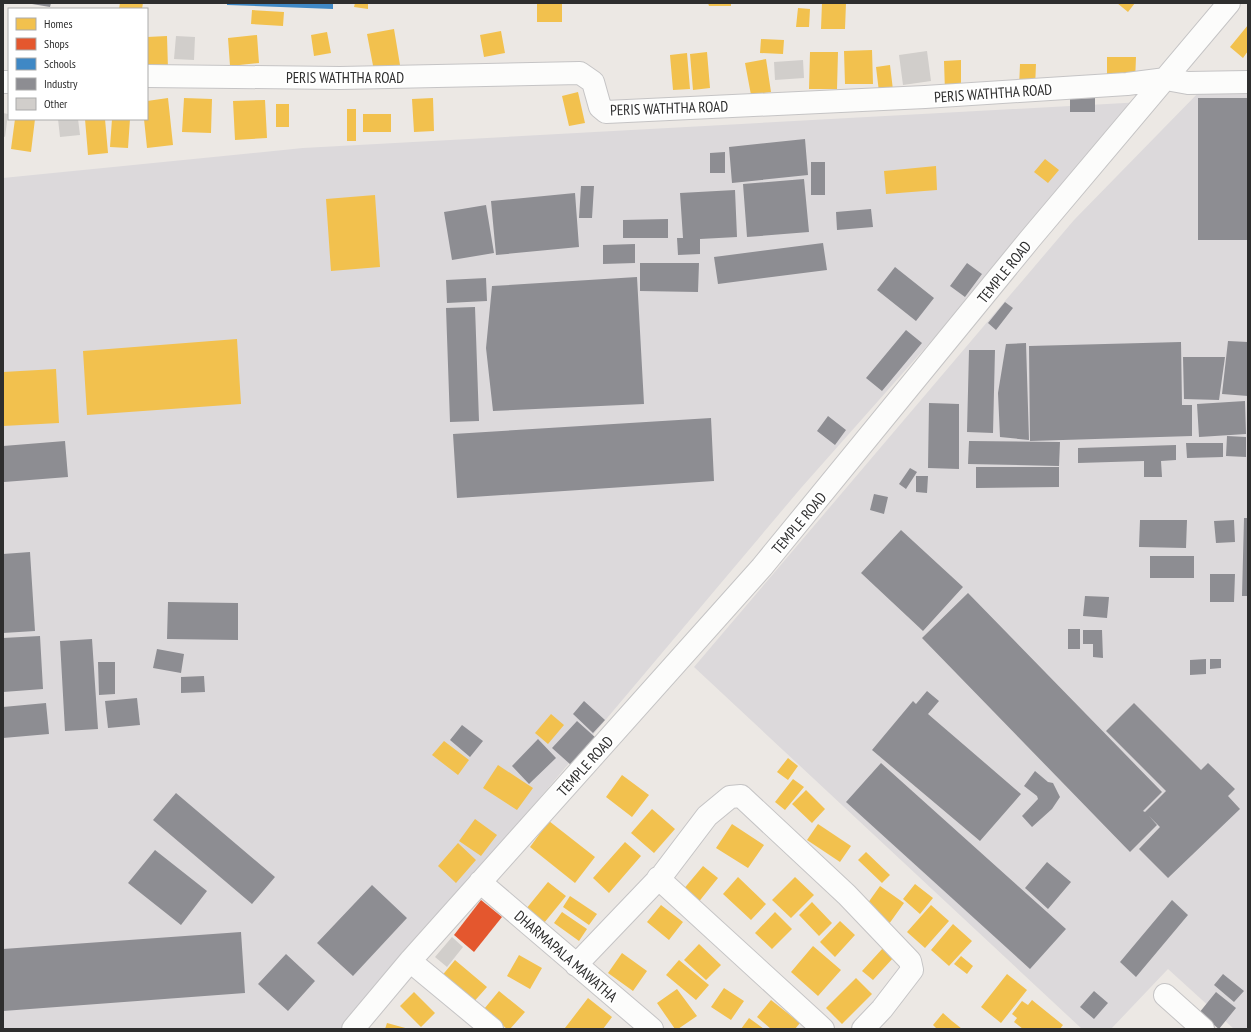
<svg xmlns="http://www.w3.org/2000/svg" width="1251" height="1032" viewBox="0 0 1251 1032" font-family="'PT Sans Narrow',sans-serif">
<rect width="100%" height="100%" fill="#ece8e4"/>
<path fill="#dcd9db" d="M1248,88V1029H1234L1168,969L1111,1029H1082L694,667L1074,220L1202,89Z
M1143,102L801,488L345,1029H3V178L303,148Z"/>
<path fill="#f2c14e" d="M120,3H143L142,9H119Z
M355,3H368V9L354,7Z
M537,3H562V22H537Z
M708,3H731V6H709Z
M822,3H846L845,29H821Z
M1117,3H1135L1128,12Z
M798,8L810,9L809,27H796Z
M252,10L284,12L283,26L251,24Z
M1248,25V51L1243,58L1230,47Z
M394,29L401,71L375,76L367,34Z
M501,31L505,53L484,57L480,35Z
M327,32L331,53L314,56L311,35Z
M257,35L259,63L230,66L228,38Z
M167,36L168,69L147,70V37Z
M761,39L784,40L783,54L760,53Z
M872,50L873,84H845L844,51Z
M707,52L710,88L693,90L690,54Z
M810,52H838L837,89H809Z
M687,53L690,89L673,90L670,55Z
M1107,57H1136L1135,82H1107Z
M766,59L771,92L751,95L745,63Z
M961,60V92H945L944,61Z
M1020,64H1036L1035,88H1019Z
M890,65L893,90L879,92L876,67Z
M578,92L585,123L569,126L562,96Z
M168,98L173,145L147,148L144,119H147V101Z
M184,98L212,99L211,133L182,132Z
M433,98L434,131L414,132L412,99Z
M265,100L267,138L235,140L233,101Z
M276,104H289V127H276Z
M347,109H356V141H347Z
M363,114H391V132H363Z
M15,119H35L31,152L11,149Z
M85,119H105L108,153L88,155Z
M112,119H130L128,148L110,147Z
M1045,159L1059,170L1048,183L1034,172Z
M936,166L937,190L886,194L884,171Z
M375,195L380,267L331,271L326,199Z
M237,339L241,404L87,415L83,351Z
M56,369L59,423L3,426V372Z
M551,714L564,725L548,744L535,733Z
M444,741L469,760L458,775L432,755Z
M788,758L798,766L788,780L777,772Z
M498,765L533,788L517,810L483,788Z
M622,775L649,795L632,817L606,797Z
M793,779L804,787L785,810L775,802Z
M806,790L825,809L812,823L792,804Z
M652,809L675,829L654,853L631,833Z
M475,819L497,835L481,856L459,841Z
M549,821L595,857L575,883L530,847Z
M732,824L764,845L748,868L716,848Z
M818,824L851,846L840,862L807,840Z
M625,842L641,856L609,893L593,878Z
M458,843L476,860L456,883L438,866Z
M866,852L890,875L882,883L858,860Z
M703,866L718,878L697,904L682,891Z
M738,877L766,904L751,920L723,894Z
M795,877L814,895L791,918L772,900Z
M548,882L566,896L544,923L526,909Z
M915,884L933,898L920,914L903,899Z
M880,886L904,903L889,924L865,907Z
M570,896L597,914L589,925L563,907Z
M812,902L832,923L819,936L799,915Z
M661,905L683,922L669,940L647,922Z
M931,905L949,921L925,948L907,932Z
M562,912L587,929L579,941L554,923Z
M775,912L792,929L772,949L755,933Z
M840,921L855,935L835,957L820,942Z
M953,924L972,941L949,966L931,950Z
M699,944L721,965L706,980L684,960Z
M813,946L841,970L818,996L791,972Z
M883,948L894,957L873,980L862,971Z
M622,953L647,971L633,991L608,973Z
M519,955L542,968L530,989L507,976Z
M961,956L973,966L967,974L954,964Z
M455,960L487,987L471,1005L440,978Z
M679,960L709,985L696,1000L666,975Z
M1007,974L1027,990L1001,1023L981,1007Z
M856,978L872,994L842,1024L826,1008Z
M724,988L744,1001L731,1020L711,1007Z
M677,989L697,1016L678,1029H675L657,1003Z
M499,991L525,1012L510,1029H507L484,1009Z
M414,992L435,1013L421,1027L400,1006Z
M588,998L612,1017L603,1029H567L565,1028Z
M771,1000L800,1023L795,1029H771L757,1017Z
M1032,1000L1063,1025L1060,1029H1023L1014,1022L1017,1018L1012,1014L1022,1001L1028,1005Z
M943,1013L952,1021L962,1029H937L933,1025Z
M749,1018L764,1029H741Z
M387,1023L409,1029H385Z"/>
<path fill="#e4572e" d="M481,900L502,917L474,952L454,935Z"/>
<path fill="#3f88c5" d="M227,3H333V9L227,5Z"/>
<path fill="#8d8d92" d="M26,3H51L50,7Z
M1095,98V112H1070V99Z
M1198,98H1248V240H1198Z
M805,139L808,175L732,183L729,147Z
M725,152V173H710V153Z
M811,162H825V195H811Z
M804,179L809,232L747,237L743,184Z
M581,186H594L592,218H579Z
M735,190L737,237L700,239V254L678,255L677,238H683L680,193Z
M575,193L579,247L496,255L491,201Z
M486,205L494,253L452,260L444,212Z
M871,209L873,227L837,230L836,212Z
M668,219V238H623V220Z
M823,243L827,270L718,284L714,257Z
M635,244V263L603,264V245Z
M640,263H699L698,292L640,291Z
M967,263L982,274L965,297L950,286Z
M895,267L934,298L916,321L877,290Z
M637,277L644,404L493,411L486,348L492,286Z
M486,278L487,301L447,303L446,280Z
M1005,302L1013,308L996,330L988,323Z
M475,307L479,421L450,422L446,308Z
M906,330L922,343L882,391L866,378Z
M1228,341L1248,342V396L1222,394Z
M1181,342L1182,405H1192V436L1030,441L1029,346Z
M1026,343L1029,440L1000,437L998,393L1006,344Z
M969,350H995L993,433L967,432Z
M1183,357H1225L1219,400L1184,399Z
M1245,401L1246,434L1199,437L1197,404Z
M929,403L959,404V469L928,468Z
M828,416L846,430L835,445L817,431Z
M711,418L714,481L457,498L453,434Z
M1227,436L1246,437V457L1226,456Z
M65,441L68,477L4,482L3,446Z
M969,441L1060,442L1059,466L968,464Z
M1186,443H1223V457L1187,458Z
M1176,445V460L1161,461L1162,477H1144V461L1078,463V448Z
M976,467H1059V487L976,488Z
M910,468L917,472L906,489L899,484Z
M916,476H928L927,493L916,492Z
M874,494L888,497L884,514L870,510Z
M1244,518H1248V596H1242Z
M1140,520H1187L1186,548L1139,547Z
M1234,520L1235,542L1216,543L1214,521Z
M901,530L963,587L923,631L861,573Z
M30,552L35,631L3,633V554Z
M1150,556H1194V578H1150Z
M1210,574H1235L1234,602H1210Z
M968,593L1162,792L1143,811L1145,812L1166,791L1106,731L1134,703L1201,770L1208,763L1235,789L1228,796L1240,809L1168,878L1139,849L1160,827L1149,816L1157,825L1130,852L922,638Z
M1085,596L1109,597L1107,618L1083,616Z
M168,602L238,603V640L167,639Z
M1068,629H1080V649H1068Z
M1083,630H1102L1103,658L1093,657V644H1083Z
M40,636L43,689L3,692V638Z
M92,639L98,729L65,731L60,641Z
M157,649L184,654L181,673L153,668Z
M1206,659V674L1190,675V660Z
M1210,659H1221V668L1210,669Z
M98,662H115V694L99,695Z
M204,676L205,692L181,693V677Z
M927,691L939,701L928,714L1021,794L980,841L872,750L913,701L916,704Z
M137,698L140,725L108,728L105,701Z
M584,701L605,720L593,733L573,714Z
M46,703L49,734L3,738V707Z
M577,721L596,738L571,765L552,748Z
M462,725L483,741L470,757L450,740Z
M538,739L556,758L529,784L512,766Z
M881,763L1066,929L1030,969L846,802Z
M1035,771L1048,782L1053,783L1060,797L1052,809L1032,827L1022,816L1038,799L1037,796L1024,786Z
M176,793L275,877L252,904L153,820Z
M155,850L207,891L181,925L128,883Z
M1047,862L1071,882L1048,909L1025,888Z
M372,885L407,918L353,976L317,943Z
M1172,900L1188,915L1136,977L1120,962Z
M241,932L245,993L3,1011V949Z
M286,954L315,981L288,1011L258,984Z
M1223,974L1244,991L1234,1002L1214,985Z
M1094,991L1108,1003L1094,1019L1080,1007Z
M1216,992L1236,1008L1219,1029L1199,1013Z"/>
<path fill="#d1cecb" d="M176,36L195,37L194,60L174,59Z
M927,51L931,81L903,85L899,55Z
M803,60L804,78L775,80L774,62Z
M3,113L8,114L5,137L3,136Z
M58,119H78L80,135L60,137Z
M452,937L463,947L447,967L435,957Z"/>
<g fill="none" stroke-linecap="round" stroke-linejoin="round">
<defs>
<path id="minor" d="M147,76L340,78L580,73L593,82L600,107L606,112L925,97L1127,84L1166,79L1188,83L1248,82
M3,82H9
M658,878L823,1029
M480,882L652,1029
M410,961L492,1029
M576,965L663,874L707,816L730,797L741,796L847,895L910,961L912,970L882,1009L863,1029
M1165,995L1203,1029
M353,1029L410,961L762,567L1030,239L1229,3"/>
</defs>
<use href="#minor" stroke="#c5c4c5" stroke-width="24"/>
<use href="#minor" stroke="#fcfcfb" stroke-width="22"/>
</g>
<g text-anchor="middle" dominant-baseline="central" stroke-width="4" stroke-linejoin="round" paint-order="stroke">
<g font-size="15" fill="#2e2e2e" stroke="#fff">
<text x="345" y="77">PERIS WATHTHA ROAD</text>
<text transform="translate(993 93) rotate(-4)">PERIS WATHTHA ROAD</text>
<text transform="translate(669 108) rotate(-2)">PERIS WATHTHA ROAD</text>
<text transform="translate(1004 272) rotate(-51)">TEMPLE ROAD</text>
<text transform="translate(799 523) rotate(-50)">TEMPLE ROAD</text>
<text transform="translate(585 766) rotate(-48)">TEMPLE ROAD</text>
<text transform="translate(566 956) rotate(41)">DHARMAPALA MAWATHA</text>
</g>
</g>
<rect width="1251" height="1032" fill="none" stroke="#2e2e2e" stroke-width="8"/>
<rect x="8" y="8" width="140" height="112" fill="#ffffff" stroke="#ababab"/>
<rect x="16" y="18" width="20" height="12" fill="#f2c14e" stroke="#ababab"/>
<text x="44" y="28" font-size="12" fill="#2e2e2e">Homes</text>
<rect x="16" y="38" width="20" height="12" fill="#e4572e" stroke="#ababab"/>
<text x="44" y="48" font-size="12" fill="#2e2e2e">Shops</text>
<rect x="16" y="58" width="20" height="12" fill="#3f88c5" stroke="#ababab"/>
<text x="44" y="68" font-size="12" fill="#2e2e2e">Schools</text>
<rect x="16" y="78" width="20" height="12" fill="#8d8d92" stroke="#ababab"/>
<text x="44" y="88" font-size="12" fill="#2e2e2e">Industry</text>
<rect x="16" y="98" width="20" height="12" fill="#d1cecb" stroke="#ababab"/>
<text x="44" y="108" font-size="12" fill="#2e2e2e">Other</text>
</svg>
